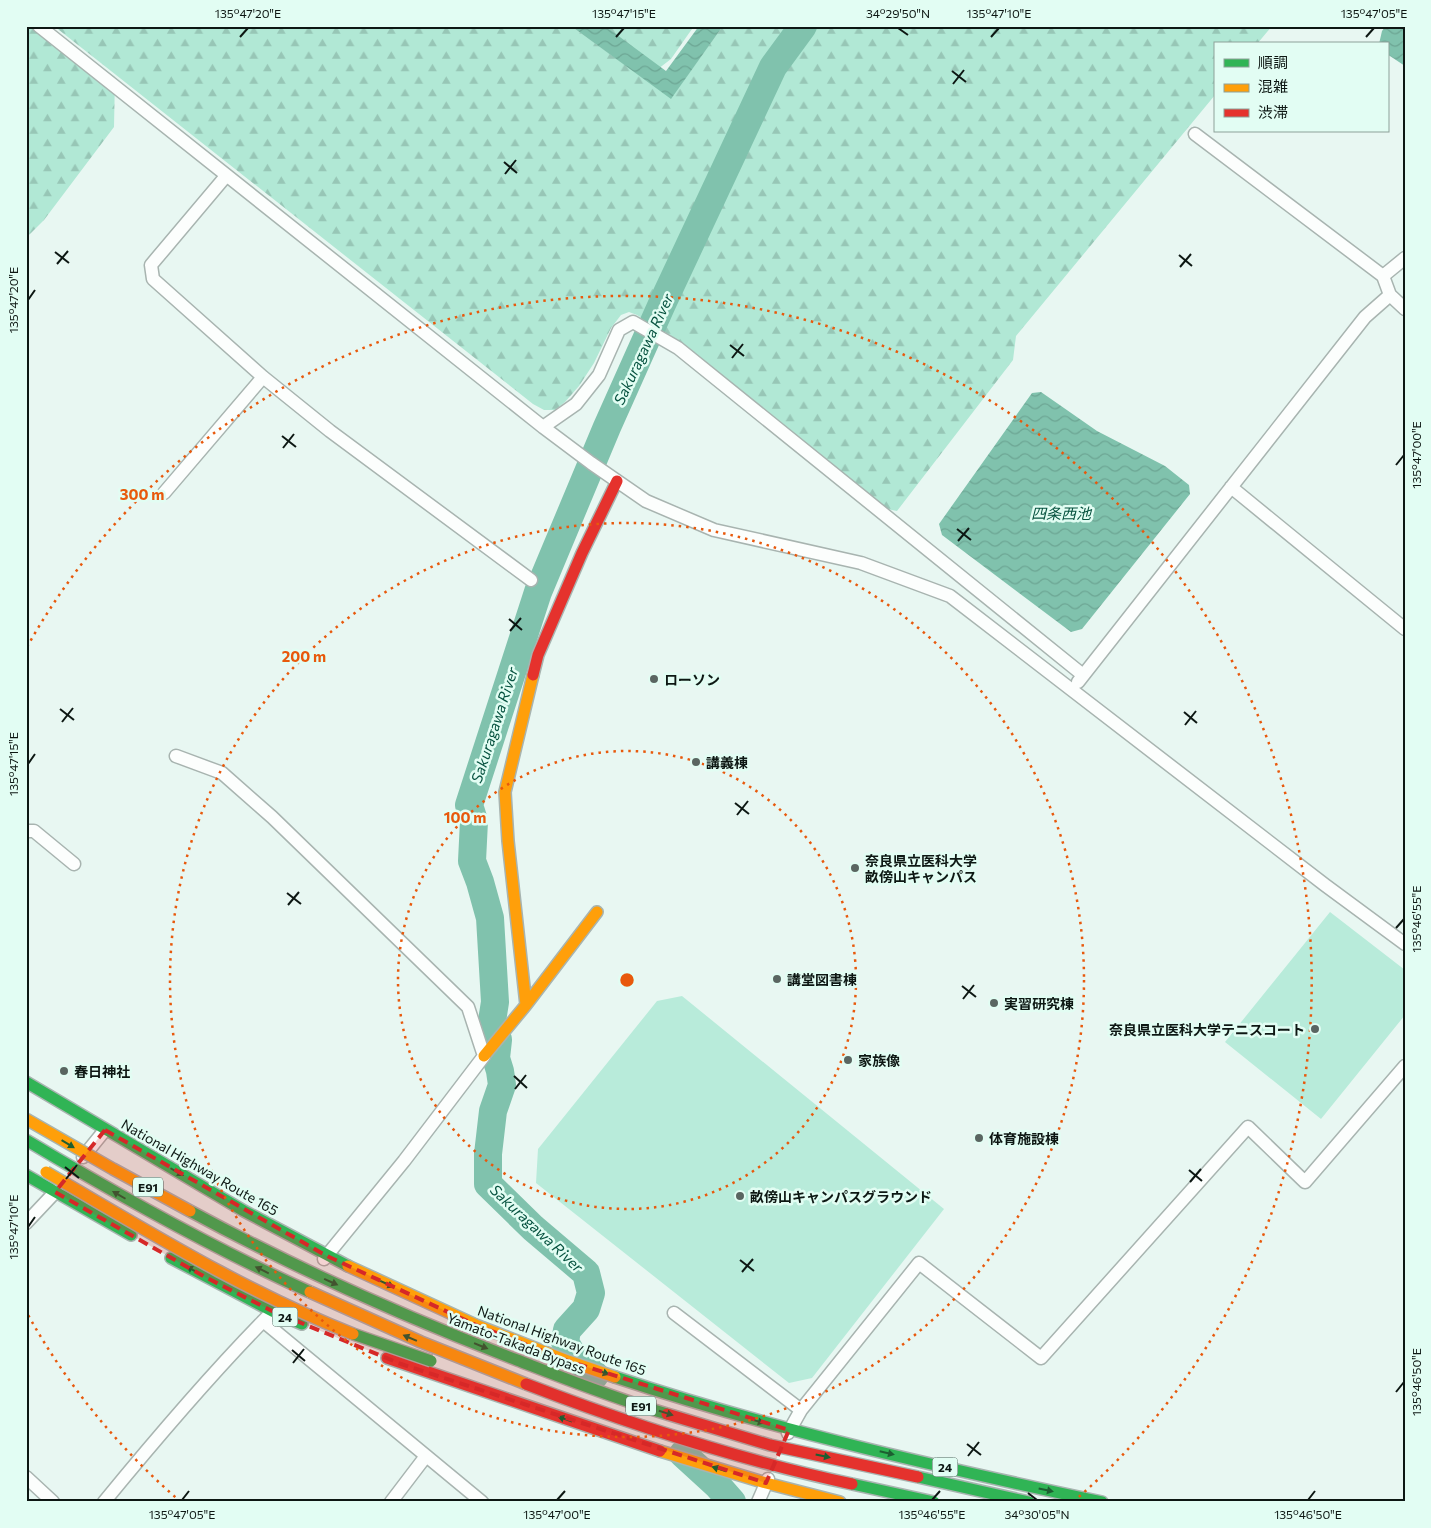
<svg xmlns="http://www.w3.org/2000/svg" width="1431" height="1528" viewBox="0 0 1431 1528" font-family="Commissioner,'Noto Sans JP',sans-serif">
<defs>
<pattern id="forest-firs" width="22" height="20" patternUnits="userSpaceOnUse" patternTransform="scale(1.25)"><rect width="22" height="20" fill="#b1e8d5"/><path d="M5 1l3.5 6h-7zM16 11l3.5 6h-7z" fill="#97c6b6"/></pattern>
<pattern id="water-waves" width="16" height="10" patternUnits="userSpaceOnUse" patternTransform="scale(1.25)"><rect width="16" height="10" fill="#80c2ad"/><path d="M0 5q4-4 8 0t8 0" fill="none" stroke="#6da694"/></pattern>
</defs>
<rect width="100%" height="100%" fill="#e8f7f2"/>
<path fill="url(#forest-firs)" d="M26,26H45L115,77L114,127L44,220L26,238Z
M54,26H571L671,98L723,26H1272L1257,44H1215V95L1016,336L1013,360L897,511L887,509L679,341L637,315L629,312L621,315L611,328L594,363L579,386L565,402L555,410H544L533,404Z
M604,26H694L671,59L658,69Z"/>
<path fill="#b8ebda" d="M1330,912L1405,970V1015L1321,1119L1225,1042Z
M682,996L944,1209L812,1378L789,1383L536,1183L538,1149L657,1001Z"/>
<path fill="url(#water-waves)" d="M571,26H605L666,71L699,26H723L671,99Z
M1386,26H1405V66L1387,54V44H1379L1382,31Z
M1041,392L1097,431L1165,466L1189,485L1190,494L1082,629L1071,632L942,535L939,524L1032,393Z"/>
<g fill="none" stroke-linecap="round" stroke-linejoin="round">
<path stroke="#80c2ad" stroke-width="28" d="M595,1375L572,1354L565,1342L567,1330L586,1309L591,1293L586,1273L533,1228L488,1184V1154L493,1111L502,1085L500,1071L496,1058L498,1040L490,1034L495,1002L490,918L480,882L472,861L474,821L469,805L538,592L607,427L662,304L773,67L803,26
M683,1454L718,1486L732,1502"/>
<defs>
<path id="street" d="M39,26L543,427L591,463L646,501L714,530L861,563L950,596L1325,885L1405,944
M1195,134L1383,276L1390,295L1405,309
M226,176L151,265L153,279L263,377L330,431L531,580
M1383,276L1405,258
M543,427L576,404L599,375L619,330L633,322L678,348L1083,675
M1231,487L1405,629
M164,493L263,377
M1078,682L1365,317L1390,295
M176,756L222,773L272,817L468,1007L484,1056L404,1161L324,1259
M26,831H34L74,864
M83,1157L105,1130
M26,1223L59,1188
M674,1313L801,1410L788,1433
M263,1321L482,1502
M801,1410L919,1263L1041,1358L1248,1127L1305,1182L1405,1066
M26,1477L53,1502
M104,1502C159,1435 214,1370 275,1309
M391,1502L426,1456
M758,1502L768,1479"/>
<path id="fast" d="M26,1082L244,1211L348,1266
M26,1175L131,1235
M171,1258L272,1311L302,1324
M615,1377C774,1430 938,1467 1102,1502"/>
<path id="slow" d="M526,1005L597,912
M484,1056L526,1005L508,841L505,792L533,675
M348,1266L476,1325L568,1361L615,1377
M660,1451L766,1483L840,1502"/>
<path id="jam" d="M533,675L538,655L582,553L617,481
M387,1358L660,1451"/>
</defs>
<use href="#street" stroke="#a8b4b0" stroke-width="15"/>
<use href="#fast" stroke="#a8b4b0" stroke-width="14"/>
<use href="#slow" stroke="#a8b4b0" stroke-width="14"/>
<use href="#jam" stroke="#a8b4b0" stroke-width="14"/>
<use href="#street" stroke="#fcfefd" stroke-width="12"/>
<use href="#fast" stroke="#30b455" stroke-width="11"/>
<use href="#slow" stroke="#ff9f0a" stroke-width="11"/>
<use href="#jam" stroke="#e5322d" stroke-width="11"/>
<defs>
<path id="fast-bridge" d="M26,1140C118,1195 212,1248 310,1292
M190,1211C295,1268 405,1317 517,1360C566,1379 616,1399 667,1414
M353,1334L431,1361
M918,1477L1029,1502
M852,1484L934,1502"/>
<path id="slow-bridge" d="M26,1119L113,1169L190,1211
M46,1172C146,1230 245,1292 353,1334
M310,1292L421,1342L526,1384"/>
<path id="jam-bridge" d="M526,1384C632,1425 740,1460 852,1484
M667,1414L770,1445L918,1477"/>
</defs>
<use href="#fast-bridge" stroke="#a8b4b0" stroke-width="14" stroke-linecap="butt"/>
<use href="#slow-bridge" stroke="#a8b4b0" stroke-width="14" stroke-linecap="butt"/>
<use href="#jam-bridge" stroke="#a8b4b0" stroke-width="14" stroke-linecap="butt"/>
<use href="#fast-bridge" stroke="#30b455" stroke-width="11"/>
<use href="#slow-bridge" stroke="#ff9f0a" stroke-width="11"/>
<use href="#jam-bridge" stroke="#e5322d" stroke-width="11"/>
</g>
<defs><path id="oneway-solid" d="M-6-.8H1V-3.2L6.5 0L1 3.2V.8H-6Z" transform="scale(1.25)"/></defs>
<g fill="#1d5e31">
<use href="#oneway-solid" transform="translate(68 1144) rotate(31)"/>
<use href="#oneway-solid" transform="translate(177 1172) rotate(30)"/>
<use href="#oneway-solid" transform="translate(119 1195) rotate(-150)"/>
<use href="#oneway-solid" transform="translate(193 1270) rotate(-150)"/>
<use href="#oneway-solid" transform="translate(262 1270) rotate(-154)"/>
<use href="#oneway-solid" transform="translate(331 1282) rotate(24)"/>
<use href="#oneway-solid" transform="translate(387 1284) rotate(25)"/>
<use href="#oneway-solid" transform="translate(410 1338) rotate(-157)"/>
<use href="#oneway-solid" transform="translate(481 1346) rotate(22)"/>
<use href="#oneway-solid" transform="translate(602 1372) rotate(19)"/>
<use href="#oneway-solid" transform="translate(666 1413) rotate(17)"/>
<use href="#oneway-solid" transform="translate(565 1419) rotate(-161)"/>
<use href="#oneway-solid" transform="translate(757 1421) rotate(16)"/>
<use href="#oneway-solid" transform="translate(887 1453) rotate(13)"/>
<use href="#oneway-solid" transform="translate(823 1456) rotate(12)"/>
<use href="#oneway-solid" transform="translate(719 1469) rotate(-163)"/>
<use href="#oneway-solid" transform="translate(1046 1490) rotate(12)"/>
</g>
<path fill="#d62828" fill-opacity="0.2" stroke="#d62828" stroke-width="4" stroke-dasharray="10 6" stroke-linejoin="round" d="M105,1130L327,1256L476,1325L568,1361L789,1430L766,1483L401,1364L272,1311L205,1277L55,1192Z"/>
<path fill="none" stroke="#0d1713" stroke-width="2" d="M898,28L908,35M240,37L248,28M616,37L624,28M991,37L999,28M1366,37L1374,28M952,71L966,82M953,84L964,70M504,162L517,173M505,174L516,160M55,252L69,263M1179,255L1192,266M57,264L68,251M1180,267L1191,254M28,300L35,290M730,345L744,356M732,358L743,344M282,436L296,447M283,448L294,434M1396,465L1404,455M957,529L971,540M958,541L969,528M509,619L522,630M510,631L521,618M60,709L74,720M1184,712L1197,723M62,722L73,708M1185,725L1196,711M28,764L35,754M735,803L749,814M737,815L748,801M287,893L301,904M288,905L299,892M1396,928L1404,919M962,986L976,997M963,999L974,985M514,1076L527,1088M515,1089L526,1075M65,1167L79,1178M1189,1170L1202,1181M66,1179L77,1165M1190,1182L1201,1169M28,1227L35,1217M740,1260L754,1271M742,1272L753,1259M292,1350L305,1361M293,1363L304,1349M1396,1392L1404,1382M967,1444L981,1455M968,1456L979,1442M1028,1493L1037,1500M182,1500L189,1491M557,1500L565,1491M932,1500L940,1491M1308,1500L1315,1491"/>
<g fill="none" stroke="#e8590c" stroke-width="2.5" stroke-dasharray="2.5 5">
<circle cx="627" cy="980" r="229"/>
<circle cx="627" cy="980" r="457"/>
<path d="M181 1502A686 686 0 0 1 27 1313M27 647A686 686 0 1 1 1073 1502"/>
</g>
<g fill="#5a6561" stroke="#e2fdf3" stroke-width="2">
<circle cx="654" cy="679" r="5"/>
<circle cx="696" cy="762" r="5"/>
<circle cx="855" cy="868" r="5"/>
<circle cx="777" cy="979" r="5"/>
<circle cx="994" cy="1003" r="5"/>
<circle cx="1315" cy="1029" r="5"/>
<circle cx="848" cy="1060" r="5"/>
<circle cx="64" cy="1071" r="5"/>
<circle cx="979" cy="1138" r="5"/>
<circle cx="740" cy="1196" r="5"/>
</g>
<g text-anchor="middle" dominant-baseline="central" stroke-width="5" stroke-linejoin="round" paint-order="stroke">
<g fill="#e2fdf3" stroke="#4d5c56" stroke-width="1">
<rect x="133" y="1177.5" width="30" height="19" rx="4"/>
<rect x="272.5" y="1307.5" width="25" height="19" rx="4"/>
<rect x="626" y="1396.5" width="30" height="19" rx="4"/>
<rect x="932.5" y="1457.5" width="25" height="19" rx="4"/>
</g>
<g font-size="12" font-weight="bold" fill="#0d1713">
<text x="148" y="1187">E91</text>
<text x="285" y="1317">24</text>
<text x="641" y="1406">E91</text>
<text x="945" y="1467">24</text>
</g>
<g font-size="14" font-weight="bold" fill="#0d1713" stroke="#e2fdf3" text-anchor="start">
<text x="664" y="679">ローソン</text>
<text x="706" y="762">講義棟</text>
<text x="865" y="860">奈良県立医科大学<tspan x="865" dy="16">畝傍山キャンパス</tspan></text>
<text x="787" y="979">講堂図書棟</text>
<text x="1004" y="1003">実習研究棟</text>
<text x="1305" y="1029" text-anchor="end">奈良県立医科大学テニスコート</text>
<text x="858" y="1060">家族像</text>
<text x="74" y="1071">春日神社</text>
<text x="989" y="1138">体育施設棟</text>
<text x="750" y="1196">畝傍山キャンパスグラウンド</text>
</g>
<g font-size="14" fill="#0d1713" stroke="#e2fdf3">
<text transform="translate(200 1167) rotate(30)">National Highway Route 165</text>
<text transform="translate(562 1340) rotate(20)">National Highway Route 165</text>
<text transform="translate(516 1343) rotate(21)">Yamato-Takada Bypass</text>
</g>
<g font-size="15" font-style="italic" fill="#06523f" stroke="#e2fdf3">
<text transform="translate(643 349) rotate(-65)">Sakuragawa River</text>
<text x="1061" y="513">四条西池</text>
<text transform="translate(494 725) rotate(-72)">Sakuragawa River</text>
<text transform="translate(537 1228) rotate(43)">Sakuragawa River</text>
</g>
</g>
<circle cx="627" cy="980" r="8" fill="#e8590c" stroke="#e2fdf3" stroke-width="2.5"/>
<g font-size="15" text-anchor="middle" font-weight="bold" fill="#e8590c" stroke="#e2fdf3" stroke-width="5" stroke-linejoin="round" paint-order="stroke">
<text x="142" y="500">300 m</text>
<text x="304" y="662">200 m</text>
<text x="465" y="823">100 m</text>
</g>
<rect width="1431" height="1528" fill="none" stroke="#e2fdf3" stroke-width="55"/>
<rect x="1214" y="42" width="175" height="90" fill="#e2fdf3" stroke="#8da199"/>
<rect x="1224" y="59" width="25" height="8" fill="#30b455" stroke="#8da199"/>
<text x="1258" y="68" font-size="15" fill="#0d1713">順調</text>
<rect x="1224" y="84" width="25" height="8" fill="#ff9f0a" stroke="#8da199"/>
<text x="1258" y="92" font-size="15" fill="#0d1713">混雑</text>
<rect x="1224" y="109" width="25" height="8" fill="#e5322d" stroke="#8da199"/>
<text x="1258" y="118" font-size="15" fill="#0d1713">渋滞</text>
<rect x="28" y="28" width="1376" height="1472" fill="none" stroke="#0d1713" stroke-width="2"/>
<g font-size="12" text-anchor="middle" fill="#0d1713">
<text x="248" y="18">135°47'20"E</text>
<text x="624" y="18">135°47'15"E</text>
<text x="898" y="18">34°29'50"N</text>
<text x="999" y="18">135°47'10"E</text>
<text x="1374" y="18">135°47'05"E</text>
<text transform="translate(14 300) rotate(-90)" y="4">135°47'20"E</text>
<text transform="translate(1417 455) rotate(-90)" y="4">135°47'00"E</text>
<text transform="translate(14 764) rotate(-90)" y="4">135°47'15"E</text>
<text transform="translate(1417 919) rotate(-90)" y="4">135°46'55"E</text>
<text transform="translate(14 1227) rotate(-90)" y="4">135°47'10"E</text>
<text transform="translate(1417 1382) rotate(-90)" y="4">135°46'50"E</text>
<text x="182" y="1519">135°47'05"E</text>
<text x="557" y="1519">135°47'00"E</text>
<text x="932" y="1519">135°46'55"E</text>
<text x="1037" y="1519">34°30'05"N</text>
<text x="1308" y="1519">135°46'50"E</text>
</g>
</svg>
